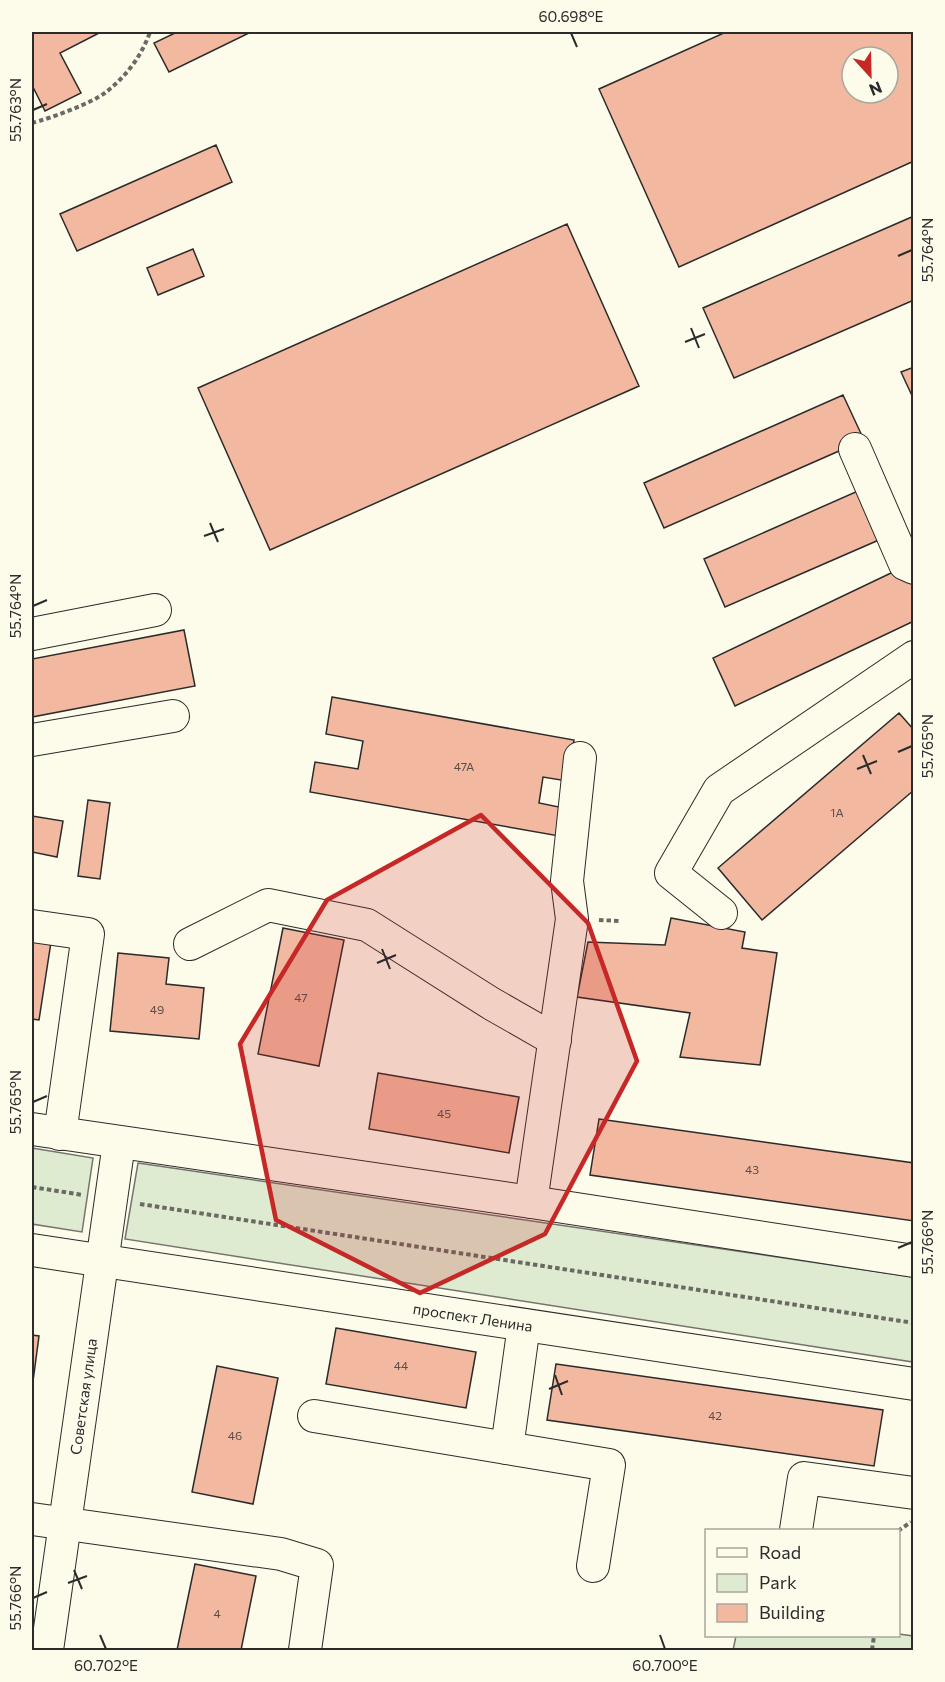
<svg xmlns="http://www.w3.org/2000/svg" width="945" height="1682" viewBox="0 0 945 1682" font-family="Commissioner,sans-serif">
<rect width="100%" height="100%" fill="#fdfbea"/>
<path fill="#deebd1" stroke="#74746e" stroke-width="1.5" d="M32,1148L93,1158L82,1232L32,1224Z
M138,1163L913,1277V1362L125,1239Z
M899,1634L913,1636V1650H733L736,1636Z"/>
<path fill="#f2b8a0" stroke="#2b2b2b" stroke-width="1.5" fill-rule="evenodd" d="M32,32H101L60,53L81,93L45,111L32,85Z
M177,32H248L249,33L169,72L154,43Z
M726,32H914V161L679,267L599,89ZM852,57H888V93H852Z
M216,145L232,182L77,251L60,214Z
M914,216V300L734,378L703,308Z
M567,224L639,386L270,550L198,388Z
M193,249L204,276L158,295L147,268Z
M914,367V400L901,372Z
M843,395L864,440L664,528L644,483Z
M867,487L888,536L725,607L704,559Z
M914,562V621L735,706L713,658Z
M184,630L195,686L32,717V659Z
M332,697L574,740L567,781L543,777L539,803L564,808L559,836L310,792L315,762L358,769L363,741L326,734Z
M899,713L914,730V790L762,920L718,868Z
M88,800L110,803L100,879L78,876Z
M32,816L63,821L57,857L32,852Z
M671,918L745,932L742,948L777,953L760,1065L680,1057L690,1013L577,997L588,942L665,945Z
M283,928L344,940L319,1066L258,1054Z
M32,939L51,942L39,1020L32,1019Z
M118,953L169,958L166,984L204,988L199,1039L110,1031Z
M378,1073L519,1097L509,1153L369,1129Z
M599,1119L914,1163V1221L590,1175Z
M336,1328L476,1352L466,1408L326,1384Z
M32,1335L39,1336L32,1389Z
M556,1364L883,1410L874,1466L547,1420Z
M217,1366L278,1378L253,1504L192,1492Z
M195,1564L256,1576L241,1650H177Z"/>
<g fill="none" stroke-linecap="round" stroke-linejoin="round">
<defs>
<g id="minor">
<path d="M855,449L905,564L914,568"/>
<path d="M32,634L155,610"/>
<path d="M32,740L173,716"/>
<path d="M721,913L671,873L719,790L914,657"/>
<path d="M32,926L88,934L60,1134"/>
<path d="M190,944L268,905L367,925L492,1004L555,1040"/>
<path d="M32,1129L531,1202L914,1261"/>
<path d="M531,1202L572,919L567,881L580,758"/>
<path id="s1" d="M32,1250L914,1384"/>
<path d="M314,1416L609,1465L593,1566"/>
<path d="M507,1448L524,1325"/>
<path d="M32,1519L281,1554L317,1565L305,1650"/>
<path d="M796,1530L804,1478L914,1493"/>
<path id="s2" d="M47,1650L119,1143"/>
</g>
</defs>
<use href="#minor" stroke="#2b2b2b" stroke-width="34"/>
<path stroke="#6a6964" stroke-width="4" stroke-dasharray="4.5 3" stroke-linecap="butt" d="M32,123C48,119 93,103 106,92C126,77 142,55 150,32
M599,920L619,921
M32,1187L83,1195
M140,1204L914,1323
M898,1531L911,1522
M872,1650L874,1636"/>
<use href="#minor" stroke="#fdfbea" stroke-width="32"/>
</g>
<path fill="#c62828" fill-opacity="0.2" stroke="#c62828" stroke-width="4.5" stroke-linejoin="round" d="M481,815L588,923L637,1061L545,1234L420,1293L276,1220L240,1044L327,900Z"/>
<path fill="none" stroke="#2b2b2b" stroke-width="2" d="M571,33L577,47M33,110L47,104M898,256L912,250M691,328L699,348M685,342L705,334M210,523L218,542M204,536L224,529M33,606L47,600M898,752L912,746M863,755L871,774M857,769L877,761M382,949L390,969M377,963L396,955M33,1102L47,1096M898,1248L912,1242M555,1375L562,1395M549,1389L568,1381M74,1570L82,1589M68,1583L87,1576M33,1598L47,1592M100,1635L106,1649M660,1635L665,1649"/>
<g text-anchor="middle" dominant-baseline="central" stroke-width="4.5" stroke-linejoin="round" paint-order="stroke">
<g font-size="12" fill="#5d4e48">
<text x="464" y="766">47А</text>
<text x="837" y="812">1А</text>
<text x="301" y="997">47</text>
<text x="157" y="1009">49</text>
<text x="444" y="1113">45</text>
<text x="752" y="1169">43</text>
<text x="401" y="1365">44</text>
<text x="715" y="1415">42</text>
<text x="235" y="1435">46</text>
<text x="217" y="1613">4</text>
</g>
<g font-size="15" fill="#2b2b2b" stroke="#fdfbea">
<text stroke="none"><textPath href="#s1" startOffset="446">проспект Ленина</textPath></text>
<text stroke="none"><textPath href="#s2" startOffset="256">Советская улица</textPath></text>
</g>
</g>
<rect width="945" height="1682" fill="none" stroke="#fdfbea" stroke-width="66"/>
<rect x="705" y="1529" width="195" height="108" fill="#fdfbea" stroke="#a9a89e" stroke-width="1.5"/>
<rect x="717" y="1548" width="30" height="9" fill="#fdfbea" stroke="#a9a89e" stroke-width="1.5"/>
<text x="759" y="1559" font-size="18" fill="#2b2b2b">Road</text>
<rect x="717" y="1574" width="30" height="18" fill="#deebd1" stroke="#a9a89e" stroke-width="1.5"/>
<text x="759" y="1589" font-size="18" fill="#2b2b2b">Park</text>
<rect x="717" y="1604" width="30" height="18" fill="#f2b8a0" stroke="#a9a89e" stroke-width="1.5"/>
<text x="759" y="1619" font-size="18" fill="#2b2b2b">Building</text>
<g transform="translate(870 75) rotate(158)"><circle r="28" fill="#fdfbea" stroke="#a9a89e" stroke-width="1.5"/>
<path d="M0-4.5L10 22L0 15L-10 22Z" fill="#c62828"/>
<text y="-9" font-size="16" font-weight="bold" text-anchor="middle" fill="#2b2b2b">N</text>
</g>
<rect x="33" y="33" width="879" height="1616" fill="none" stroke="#2b2b2b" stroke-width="2"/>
<g font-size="15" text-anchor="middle" fill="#2b2b2b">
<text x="571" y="22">60.698°E</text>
<text transform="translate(16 110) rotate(-90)" y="5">55.763°N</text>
<text transform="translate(928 250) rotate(-90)" y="5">55.764°N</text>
<text transform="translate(16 606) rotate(-90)" y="5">55.764°N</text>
<text transform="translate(928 746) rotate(-90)" y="5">55.765°N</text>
<text transform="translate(16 1102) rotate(-90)" y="5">55.765°N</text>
<text transform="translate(928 1242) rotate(-90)" y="5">55.766°N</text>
<text transform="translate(16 1598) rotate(-90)" y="5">55.766°N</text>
<text x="106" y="1671">60.702°E</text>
<text x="665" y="1671">60.700°E</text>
</g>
</svg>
